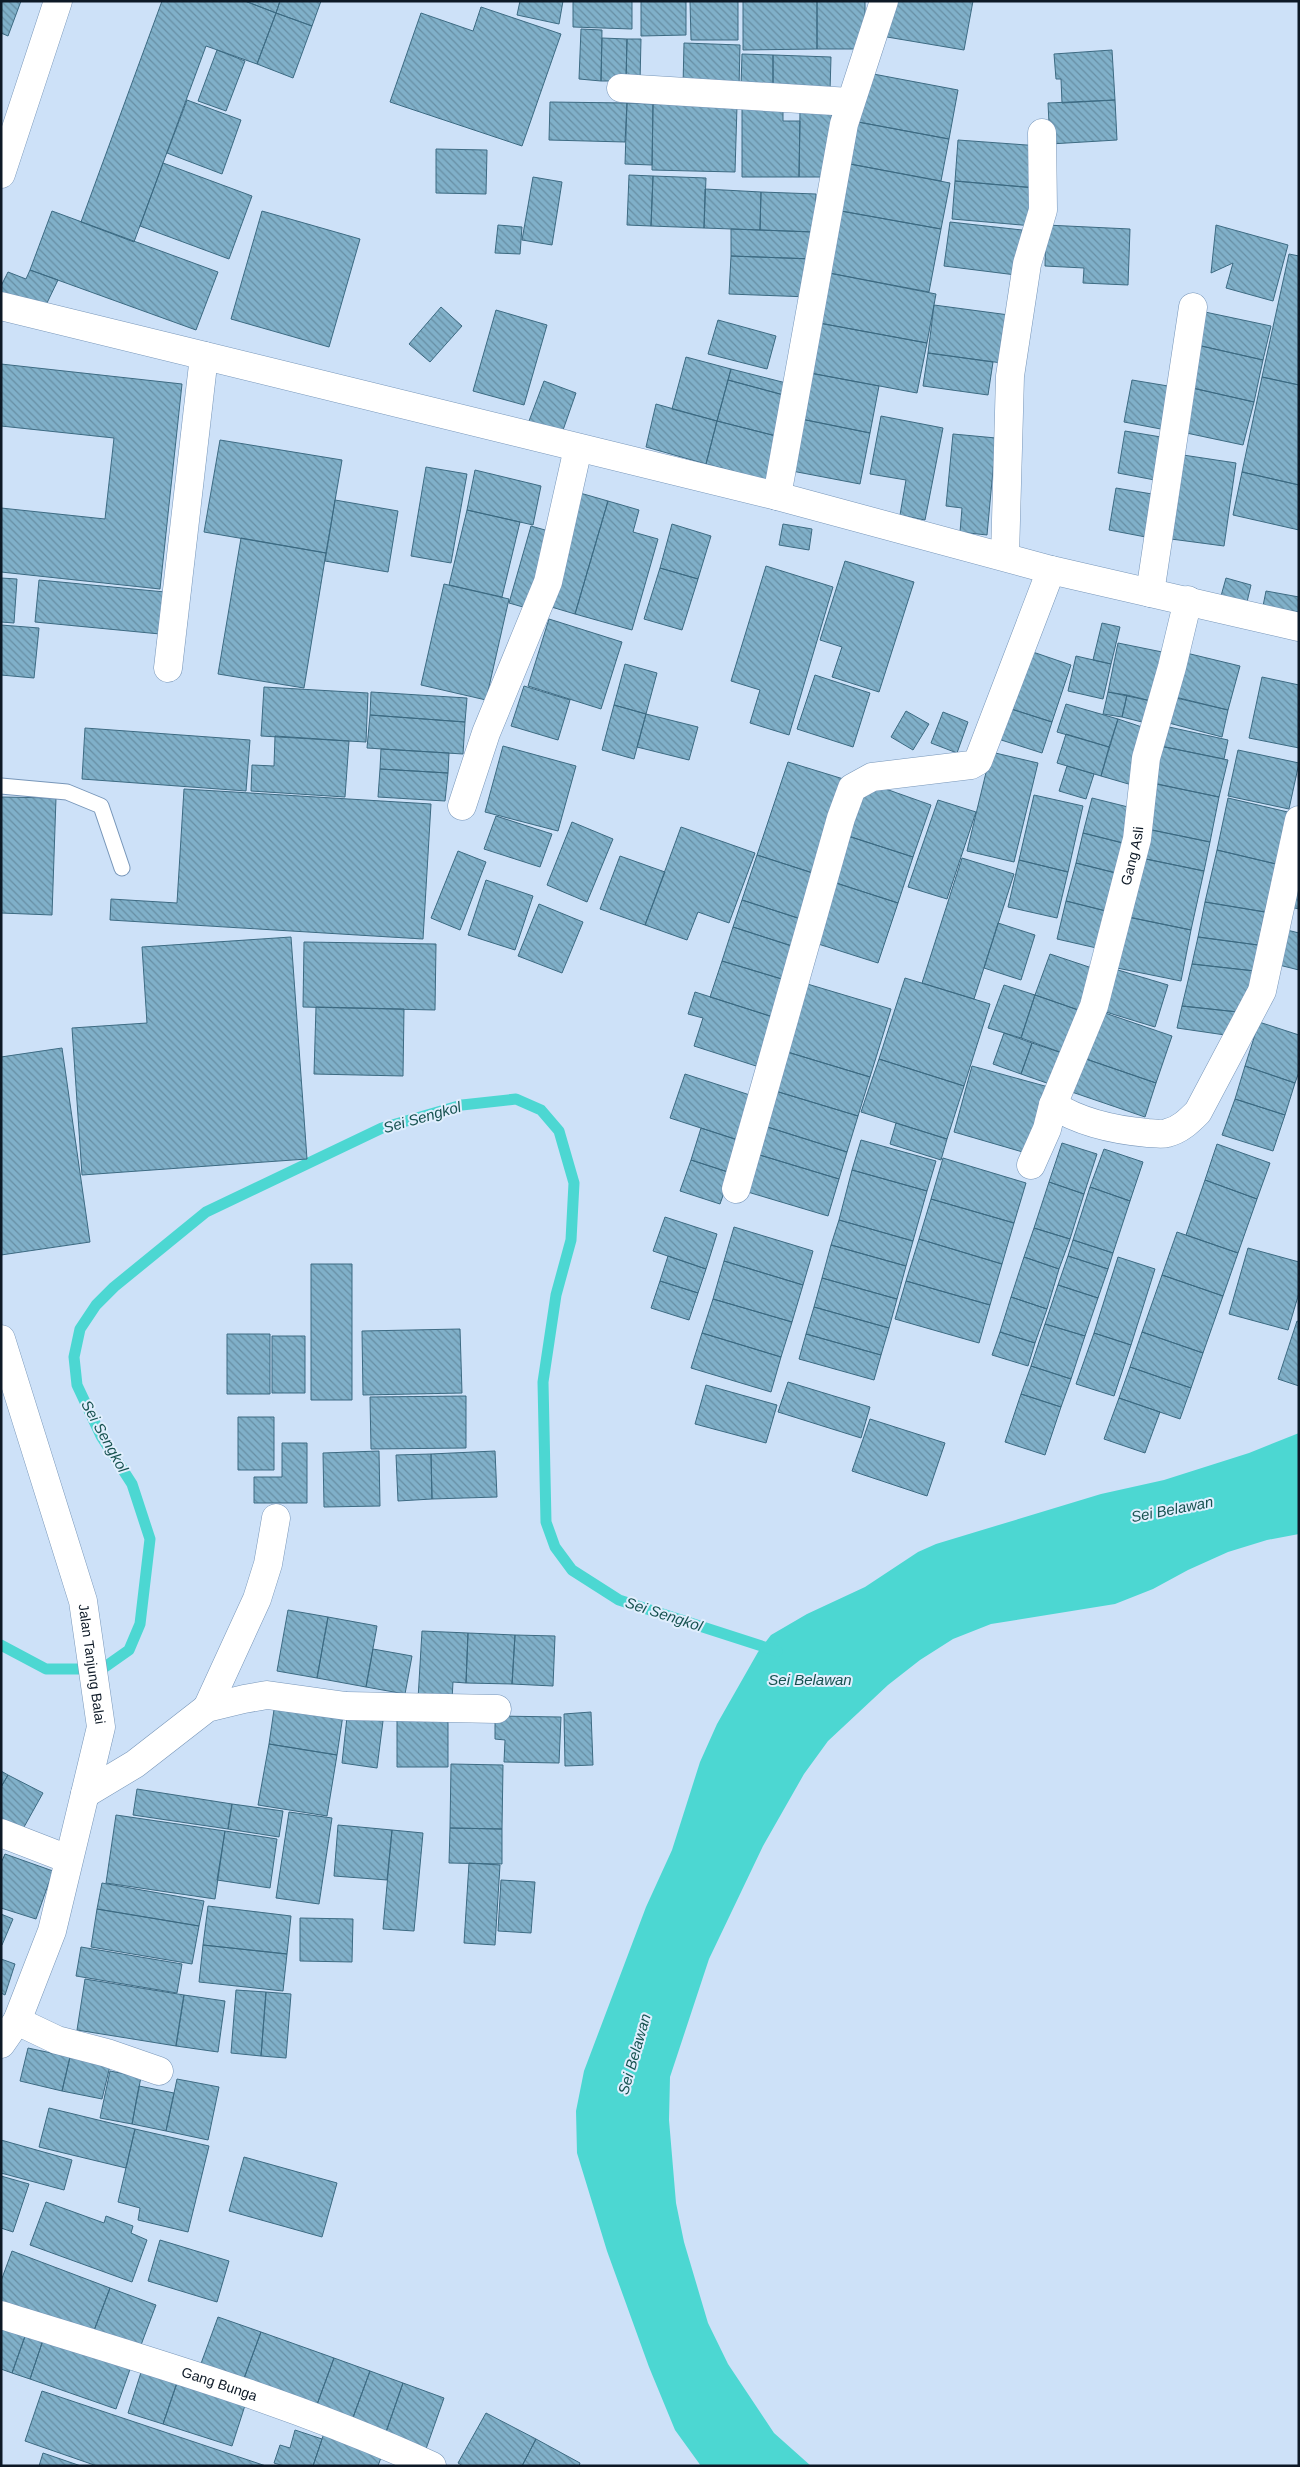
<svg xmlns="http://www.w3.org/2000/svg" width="1300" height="2467" viewBox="0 0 1300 2467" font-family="Arial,sans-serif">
<defs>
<pattern id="building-back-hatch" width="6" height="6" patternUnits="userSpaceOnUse" patternTransform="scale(1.25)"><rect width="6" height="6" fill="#80b0c9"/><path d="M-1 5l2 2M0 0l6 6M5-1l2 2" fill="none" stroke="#678ea3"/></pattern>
</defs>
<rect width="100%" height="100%" fill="#cde1f8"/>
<path fill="#4cd7d2" d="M1299,1433V1534L1267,1540L1228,1552L1188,1570L1153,1589L1115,1604L991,1624L953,1639L920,1660L888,1685L828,1741L804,1774L763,1846L709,1959L670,2077L669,2120L676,2203L684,2242L708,2323L728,2364L774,2433L811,2466H701L675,2430L649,2367L607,2251L577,2153L576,2111L584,2071L646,1907L672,1850L700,1762L717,1724L758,1652L771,1635L807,1614L865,1587L918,1552L936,1544L1101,1494L1164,1480L1249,1453Z"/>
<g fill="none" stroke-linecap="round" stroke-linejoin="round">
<path stroke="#4cd7d2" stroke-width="11" d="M1,1645L46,1669H102L129,1650L140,1624L150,1539L132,1484L101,1436L77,1385L74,1357L80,1329L96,1305L114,1287L206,1212L382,1128L462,1105L516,1099L541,1110L559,1131L574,1183L571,1240L556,1295L543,1382L546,1522L555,1547L572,1570L619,1600L777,1651"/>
</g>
<path fill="url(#building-back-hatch)" stroke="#3d6b83" d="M1,1H21L8,36L1,33Z
M162,1H245L276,13L257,64L206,46L134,242L81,222Z
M245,1H280L276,13Z
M280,1H321L312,26L276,13Z
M520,1H563L559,24L517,15Z
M573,1H632V29L573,27Z
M641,1H686V35L641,36Z
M690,1H738V40H691Z
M743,1H817V49L743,50Z
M817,1H865V49H817Z
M893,1H973L964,50L887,37Z
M481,7L561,34L522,146L390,102L421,13L473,31Z
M276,13L312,26L293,78L257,64Z
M581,29L602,30L601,81L579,79Z
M602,38L627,39L626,81H601Z
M627,39H641L640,82L626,81Z
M684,43L740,45L739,88L683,86Z
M217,50L245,61L226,111L198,101Z
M1112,50L1115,100L1062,103L1061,79H1056L1054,54Z
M742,54L773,55V87L741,86Z
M773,55L831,57L830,91L773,87Z
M868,73L958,90L949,139L858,122Z
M187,100L241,120L222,174L167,153Z
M1115,100L1117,140L1050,144L1048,103Z
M550,102L627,103L625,142L549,140Z
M627,103L653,104L652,165L625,164Z
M653,104L737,106L735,172L652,170Z
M742,108H783V121H800L799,177H742Z
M832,109L827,177H799L800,110Z
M858,122L949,139L941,181L850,164Z
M958,140L1040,146L1036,188L955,181Z
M436,149L487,150L486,194L436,193Z
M163,163L252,196L229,259L140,226Z
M850,164L950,183L941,229L841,211Z
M629,175L653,176L651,226L627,225Z
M653,176L706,178L704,228L651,226Z
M533,177L562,182L552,245L522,240Z
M955,181L1036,188L1033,226L952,219Z
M705,189L761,192L760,230L704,228Z
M761,192L816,194L814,232L760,230Z
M52,211L218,272L196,330L30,270Z
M262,211L360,239L329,347L231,319Z
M841,211L941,229L929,292L829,273Z
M950,222L1022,230L1016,275L944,266Z
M498,225L522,227L520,254L495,253Z
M1046,225L1130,229L1128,285L1083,283L1084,268L1045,266Z
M1216,225L1288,245L1273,301L1226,288L1233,263L1211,273Z
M731,229L814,232L813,259L731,256Z
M1289,254L1299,256V385L1262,377Z
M731,256L813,259L809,297L729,294Z
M30,270L58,280L46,305L1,293V286L8,272L26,279Z
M829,273L936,294L927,343L819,323Z
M934,305L1009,315L1002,363L928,353Z
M441,307L462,326L430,362L409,344Z
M496,310L547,325L524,405L473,391Z
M1205,312L1271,326L1263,360L1197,345Z
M718,320L776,336L767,369L708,354Z
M819,323L927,343L917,393L810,373Z
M1197,345L1263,360L1254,402L1188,387Z
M928,353L993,362L988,395L923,386Z
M686,357L731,369L717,421L672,409Z
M1,364L182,384L160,589L1,572V508L105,519L114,438L1,426Z
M731,369L794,385L791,397L728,380Z
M810,373L879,386L870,433L801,419Z
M1262,377L1299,385V485L1242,472Z
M728,380L791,397L780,437L717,421Z
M1132,380L1174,387L1166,430L1124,422Z
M544,381L576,393L562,433L529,421Z
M1188,387L1254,402L1243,445L1177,431Z
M656,404L717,421L706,464L646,447Z
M881,416L943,428L925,520L900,515L906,480L870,474Z
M801,419L870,433L860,484L792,471Z
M717,421L780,437L766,480L706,464Z
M1125,431L1167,438L1160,481L1118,473Z
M953,434L996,438L987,535L960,532L962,508L946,506Z
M220,440L342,460L326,553L204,532Z
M1183,455L1236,463L1224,546L1171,539Z
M426,467L467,474L451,563L411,556Z
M475,470L541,486L533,525L467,510Z
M1242,472L1299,485V530L1233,515Z
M1116,488L1158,495L1151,538L1109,530Z
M580,493L608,501L575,614L548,606Z
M335,500L398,511L388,572L325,561Z
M608,501L639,510L633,532L658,539L632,630L575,614Z
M467,510L520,522L502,597L449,585Z
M672,524L711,536L698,579L660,568Z
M783,524L812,529L809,550L779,545Z
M531,526L559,534L537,611L509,603Z
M241,538L326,553L304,688L218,674Z
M845,561L914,582L879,692L832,677L842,647L820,640Z
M766,566L833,587L789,735L750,723L760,690L731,681Z
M660,568L698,579L682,630L644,619Z
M1,578L17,579L14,623L1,622Z
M1226,578L1251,585L1247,602L1221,596Z
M39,580L165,592L160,634L35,622Z
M444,584L509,599L486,700L421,685Z
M1266,591L1299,597V612L1263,606Z
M549,619L622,642L601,709L528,686Z
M1102,623L1120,627L1111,664L1093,660Z
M1,625L39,628L34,678L1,675Z
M1118,643L1172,654L1161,703L1108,692Z
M1024,649L1071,665L1052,722L1005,707Z
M1178,651L1240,666L1228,710L1167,695Z
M1076,656L1111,664L1103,699L1068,691Z
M625,664L657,673L646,714L614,705Z
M815,675L870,693L853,747L797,729Z
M1262,677L1299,685V748L1249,738Z
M524,686L570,700L558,740L511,726Z
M264,687L368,693L366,742L261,736Z
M371,692L467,698L465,722L370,715Z
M1108,692L1127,695L1122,717L1103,714Z
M1127,695L1151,701L1146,723L1122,717Z
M1172,697L1228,710L1222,737L1165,722Z
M1066,704L1118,719L1109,747L1057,732Z
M614,705L646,714L634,759L602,750Z
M1005,707L1052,722L1042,753L995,738Z
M906,711L929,724L913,750L891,737Z
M943,712L968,722L957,753L931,743Z
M646,714L698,727L689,760L637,747Z
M370,715L465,722L463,754L367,748Z
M1118,719L1148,729L1132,785L1101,776Z
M1160,725L1228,740L1224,759L1155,745Z
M85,728L250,740L246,791L82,779Z
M1066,734L1109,747L1101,776L1057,763Z
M275,736L349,741L345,797L251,791L252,765L274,766Z
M1155,745L1228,760L1219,797L1148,782Z
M503,746L576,766L558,831L485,812Z
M381,749L449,753L448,773L380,769Z
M1238,750L1299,763L1289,809L1228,796Z
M991,752L1038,763L1014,862L967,851Z
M788,762L850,781L819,875L757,855Z
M1067,766L1094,774L1086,799L1059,791Z
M380,769L448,773L445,801L378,797Z
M866,782L931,805L913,857L848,836Z
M1156,784L1219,797L1210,842L1147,829Z
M184,789L431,804L423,939L110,920L111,899L177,903Z
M1034,795L1083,806L1068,872L1019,860Z
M1,797L56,798L52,915L1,913Z
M1092,798L1136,809L1127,844L1083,833Z
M1228,798L1292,813L1276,864L1217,850Z
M938,800L976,812L947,899L908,887Z
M496,816L552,834L540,867L484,849Z
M572,822L613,839L587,902L547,885Z
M681,827L755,853L729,923L698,912L687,940L645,925Z
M1147,829L1210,842L1204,871L1141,858Z
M1083,833L1127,844L1120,874L1076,863Z
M848,836L913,857L898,903L833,882Z
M1217,850L1276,864L1265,912L1205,902Z
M458,851L486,862L460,930L431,918Z
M757,855L819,875L804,920L742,900Z
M620,856L665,872L645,925L600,909Z
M962,858L1014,874L974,999L922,983Z
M1141,858L1204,871L1191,930L1128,917Z
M1019,860L1068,872L1057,918L1008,907Z
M1076,863L1120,874L1110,912L1066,901Z
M1299,874V909L1286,906Z
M486,880L533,896L515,950L468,935Z
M833,882L898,903L878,963L812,942Z
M742,900L804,920L795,947L733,927Z
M1066,901L1110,912L1101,949L1057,939Z
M1205,902L1265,912L1258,945L1198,937Z
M539,904L583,922L562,973L518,956Z
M1128,917L1191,930L1181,981L1117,968Z
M998,923L1035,935L1021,980L984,968Z
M733,927L795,947L785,980L722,961Z
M1283,929L1299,933V970L1275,964Z
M291,937L307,1159L82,1175L72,1028L147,1023L142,947Z
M1198,937L1258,945L1255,971L1192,964Z
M304,942L436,944L435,1010L303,1007Z
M1050,954L1101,971L1087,1013L1035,995Z
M722,961L785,980L773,1017L710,997Z
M1192,964L1255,971L1238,1012L1182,1006Z
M1108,967L1168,985L1155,1027L1096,1009Z
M905,978L990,1004L964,1086L879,1059Z
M804,983L891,1009L870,1077L784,1051Z
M1004,985L1035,995L1021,1038L988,1028Z
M695,992L773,1017L756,1066L694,1046L703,1018L688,1014Z
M1035,995L1087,1013L1071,1056L1021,1038Z
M1182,1006L1238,1012L1232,1036L1177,1028Z
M316,1007L404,1009L403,1076L314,1074Z
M1102,1012L1172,1036L1156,1083L1086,1059Z
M1259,1022L1299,1035V1072L1295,1083L1245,1066Z
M1004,1033L1032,1043L1021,1074L993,1064Z
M1032,1043L1071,1056L1061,1088L1021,1074Z
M62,1048L90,1242L1,1255V1057Z
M784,1051L870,1077L858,1116L772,1090Z
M879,1059L964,1086L947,1139L861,1112Z
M1086,1059L1156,1083L1145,1117L1066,1090Z
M972,1066L1052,1088L1033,1155L954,1132Z
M1245,1066L1295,1083L1285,1115L1235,1099Z
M685,1074L756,1097L741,1141L670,1118Z
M772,1090L858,1116L847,1152L761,1125Z
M1235,1099L1285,1115L1273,1151L1222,1135Z
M896,1123L947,1139L941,1160L890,1144Z
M761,1125L847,1152L839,1179L753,1153Z
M701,1128L741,1141L731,1173L691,1160Z
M861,1140L936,1161L927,1191L852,1170Z
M1062,1143L1097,1154L1084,1194L1049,1182Z
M1217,1144L1270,1163L1257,1199L1205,1180Z
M1104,1149L1143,1162L1130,1201L1090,1187Z
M753,1153L839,1179L828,1216L741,1190Z
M943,1158L1026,1183L1014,1223L931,1199Z
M691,1160L731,1173L720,1204L680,1191Z
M852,1170L927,1191L913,1241L839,1220Z
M1205,1180L1257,1199L1238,1253L1186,1235Z
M1049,1182L1084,1194L1070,1239L1034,1228Z
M1090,1187L1130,1201L1113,1253L1073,1240Z
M931,1199L1014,1223L1002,1264L919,1239Z
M665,1217L717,1234L706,1269L653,1251Z
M839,1220L913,1241L906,1266L831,1245Z
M734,1227L813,1251L803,1285L724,1261Z
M1034,1228L1070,1239L1059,1269L1024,1257Z
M1177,1232L1238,1253L1223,1296L1162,1275Z
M919,1239L1002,1264L990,1305L906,1281Z
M1073,1240L1113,1253L1108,1269L1068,1256Z
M831,1245L906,1266L897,1299L822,1278Z
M1248,1248L1299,1262V1293L1288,1330L1229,1314Z
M668,1256L706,1269L698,1293L660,1281Z
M1068,1256L1108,1269L1098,1298L1058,1285Z
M1024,1257L1059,1269L1047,1309L1011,1297Z
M1118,1257L1155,1269L1131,1345L1094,1333Z
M724,1261L803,1285L792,1322L713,1299Z
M311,1264H352V1400H311Z
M1162,1275L1223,1296L1203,1353L1142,1332Z
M822,1278L897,1299L889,1328L814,1307Z
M660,1281L698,1293L689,1320L651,1308Z
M906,1281L990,1305L979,1343L895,1319Z
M1058,1285L1098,1298L1085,1336L1045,1324Z
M1011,1297L1047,1309L1035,1343L1000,1332Z
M713,1299L792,1322L781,1357L702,1333Z
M814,1307L889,1328L881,1355L806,1334Z
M1297,1321L1299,1322V1386L1278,1379Z
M1045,1324L1085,1336L1071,1379L1031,1366Z
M460,1329L462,1393L363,1395L362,1331Z
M1000,1332L1035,1343L1028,1366L992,1355Z
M1142,1332L1203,1353L1191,1388L1130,1367Z
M702,1333L781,1357L771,1392L691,1368Z
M1094,1333L1131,1345L1114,1396L1076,1384Z
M227,1334H270V1394H227Z
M806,1334L881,1355L874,1380L799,1359Z
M272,1336H305V1393H272Z
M1031,1366L1071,1379L1061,1407L1021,1394Z
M1130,1367L1191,1388L1180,1419L1119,1398Z
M788,1382L870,1407L861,1438L778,1412Z
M706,1385L777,1405L766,1443L695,1424Z
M1021,1394L1061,1407L1045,1455L1005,1442Z
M466,1396V1448L371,1449L370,1397Z
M1119,1398L1160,1412L1145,1453L1104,1439Z
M238,1417H274V1470H238Z
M870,1419L945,1443L927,1496L852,1471Z
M282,1443H307V1503H254V1477H282Z
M379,1451L380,1506L324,1507L323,1453Z
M495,1451L497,1497L432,1499L431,1454Z
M431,1454L432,1499L398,1501L396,1455Z
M288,1610L328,1617L317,1678L277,1671Z
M328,1617L377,1626L366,1687L317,1678Z
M422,1631L468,1633L466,1683L453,1682L452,1700L418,1699Z
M468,1633L515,1635L512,1684L466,1683Z
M515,1635L555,1636L553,1686L512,1684Z
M373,1649L412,1656L405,1694L366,1687Z
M275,1703L343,1715L337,1755L269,1744Z
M591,1712L593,1765L565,1766L564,1714Z
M495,1716L561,1717L559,1763L504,1762L505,1740L495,1739Z
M347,1717L383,1721L377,1768L342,1763Z
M397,1717L448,1718V1767H397Z
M269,1744L337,1755L327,1816L258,1805Z
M451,1764L503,1765L502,1829L450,1828Z
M1,1771L8,1775L1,1787Z
M8,1775L43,1793L19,1836L1,1826V1787Z
M137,1789L232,1804L228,1829L133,1815Z
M232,1804L283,1811L279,1837L228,1829Z
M289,1812L332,1818L319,1904L276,1898Z
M116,1815L225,1831L215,1899L106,1883Z
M338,1825L392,1830L387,1880L334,1876Z
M450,1828L502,1829V1864L449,1863Z
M392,1830L423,1833L414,1931L383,1929Z
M225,1831L277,1839L270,1888L217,1880Z
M5,1854L53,1871L36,1919L1,1908V1863Z
M469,1863L500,1865L495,1945L464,1943Z
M501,1880L535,1882L531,1933L498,1931Z
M102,1883L204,1901L199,1926L97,1909Z
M208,1906L291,1916L287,1954L203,1945Z
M97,1909L199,1926L192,1964L91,1947Z
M1,1914L13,1919L2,1945L1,1944Z
M300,1918L353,1919L352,1962L300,1961Z
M203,1945L287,1954L283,1991L199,1982Z
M81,1947L182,1964L177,1993L76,1976Z
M1,1959L15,1964L5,1995L1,1993Z
M85,1979L184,1995L176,2046L77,2030Z
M236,1990L266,1992L261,2056L231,2053Z
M266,1992L291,1994L286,2058L261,2056Z
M184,1995L225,2001L218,2052L176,2046Z
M28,2048L70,2057L62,2091L20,2081Z
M70,2057L110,2066L102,2099L62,2091Z
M110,2071L141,2077L132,2124L100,2118Z
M177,2079L219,2087L208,2140L166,2131Z
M139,2086L174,2093L166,2131L132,2124Z
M49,2108L135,2129L126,2168L39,2147Z
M135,2129L209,2146L188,2232L138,2220L140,2208L118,2202Z
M1,2140L72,2160L64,2190L1,2173Z
M244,2157L337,2183L322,2237L229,2211Z
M1,2176L29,2184L13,2232L1,2228Z
M46,2202L104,2223L106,2216L133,2226L131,2233L147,2240L132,2282L30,2245Z
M160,2240L229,2261L217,2302L148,2281Z
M12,2251L110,2288L92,2336L1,2309V2281Z
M110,2288L156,2305L138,2353L92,2336Z
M1,2315L29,2325L12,2373L1,2369Z
M218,2317L261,2332L242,2384L199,2369Z
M29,2325L46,2331L30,2379L12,2373Z
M46,2331L133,2361L116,2409L30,2379Z
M261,2332L334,2358L315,2410L242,2384Z
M334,2358L370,2371L351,2423L315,2410Z
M144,2363L180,2374L163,2424L128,2413Z
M370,2371L403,2383L385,2435L351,2423Z
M180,2374L248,2396L232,2446L163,2424Z
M403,2383L444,2398L426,2449L385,2435Z
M42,2391L266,2466H97L25,2441Z
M486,2413L536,2439L522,2466H463L458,2463Z
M326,2427L385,2446L378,2466H313Z
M295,2430L322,2439L313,2466H284L274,2463L280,2445L290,2448Z
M536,2439L580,2463L579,2466H522Z
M43,2453L81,2466H39Z"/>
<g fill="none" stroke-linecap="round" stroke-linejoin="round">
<defs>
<path id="service" d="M1,786L67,792L101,806L122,868"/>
<g id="minor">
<path d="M621,88L850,102"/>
<path d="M1,306L777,496L1051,570L1299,627"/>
<path d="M777,496L844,124L884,1"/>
<path d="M1005,556L1010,376L1027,264L1043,210L1042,133"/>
<path d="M1150,593L1193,307"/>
<path d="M168,668L204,356"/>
<path d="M462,806L486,733L548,582L578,448"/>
<path id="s1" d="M1053,1105L1094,1006L1137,839L1146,758L1172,667L1188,600"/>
<path d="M1031,1165L1047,1129L1053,1105C1081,1123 1114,1130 1148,1133C1154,1133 1161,1135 1167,1133C1180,1130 1189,1121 1198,1112L1262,991L1299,820"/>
<path d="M736,1189L841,818L852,788L872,777L971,765L978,761L1051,570"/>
<path d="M207,1708L257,1599L268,1564L276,1518"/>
<path d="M85,1794L135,1764L207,1708L244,1699L267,1695L346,1706L497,1709"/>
<path d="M1,1833L68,1859"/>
<path d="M17,2021L57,2040L107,2053L159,2071"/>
<path id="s2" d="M1,2315C146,2360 293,2402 432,2466"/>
</g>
<g id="tertiary">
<path d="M1,174L58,1"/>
<path id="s3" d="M1,1339L83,1601L101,1727L52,1931L17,2021L1,2044"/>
</g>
</defs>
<use href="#service" stroke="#7796b9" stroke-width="17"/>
<use href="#minor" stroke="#7796b9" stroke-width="29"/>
<use href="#tertiary" stroke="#7796b9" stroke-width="29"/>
<use href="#service" stroke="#fff" stroke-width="15"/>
<use href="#minor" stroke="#fff" stroke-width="28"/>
<use href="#tertiary" stroke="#fff" stroke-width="28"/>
</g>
<g text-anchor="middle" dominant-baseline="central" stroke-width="4" stroke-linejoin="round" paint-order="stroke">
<g font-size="14" fill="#0d1926" stroke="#e0eefd">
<text stroke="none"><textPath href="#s1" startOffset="262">Gang Asli</textPath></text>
<text stroke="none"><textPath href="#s3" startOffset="338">Jalan Tanjung Balai</textPath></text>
<text stroke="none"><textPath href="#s2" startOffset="229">Gang Bunga</textPath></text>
</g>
<g font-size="15" font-style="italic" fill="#175250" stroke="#e0eefd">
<text transform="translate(422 1117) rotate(-16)">Sei Sengkol</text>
<text transform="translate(105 1436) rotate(61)">Sei Sengkol</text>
<text transform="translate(1172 1509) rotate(-11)">Sei Belawan</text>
<text transform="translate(664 1614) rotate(18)">Sei Sengkol</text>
<text x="810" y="1679">Sei Belawan</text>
<text transform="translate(634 2054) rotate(-74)">Sei Belawan</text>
</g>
</g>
<rect width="1300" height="2467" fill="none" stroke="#0d1926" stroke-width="5"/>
</svg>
